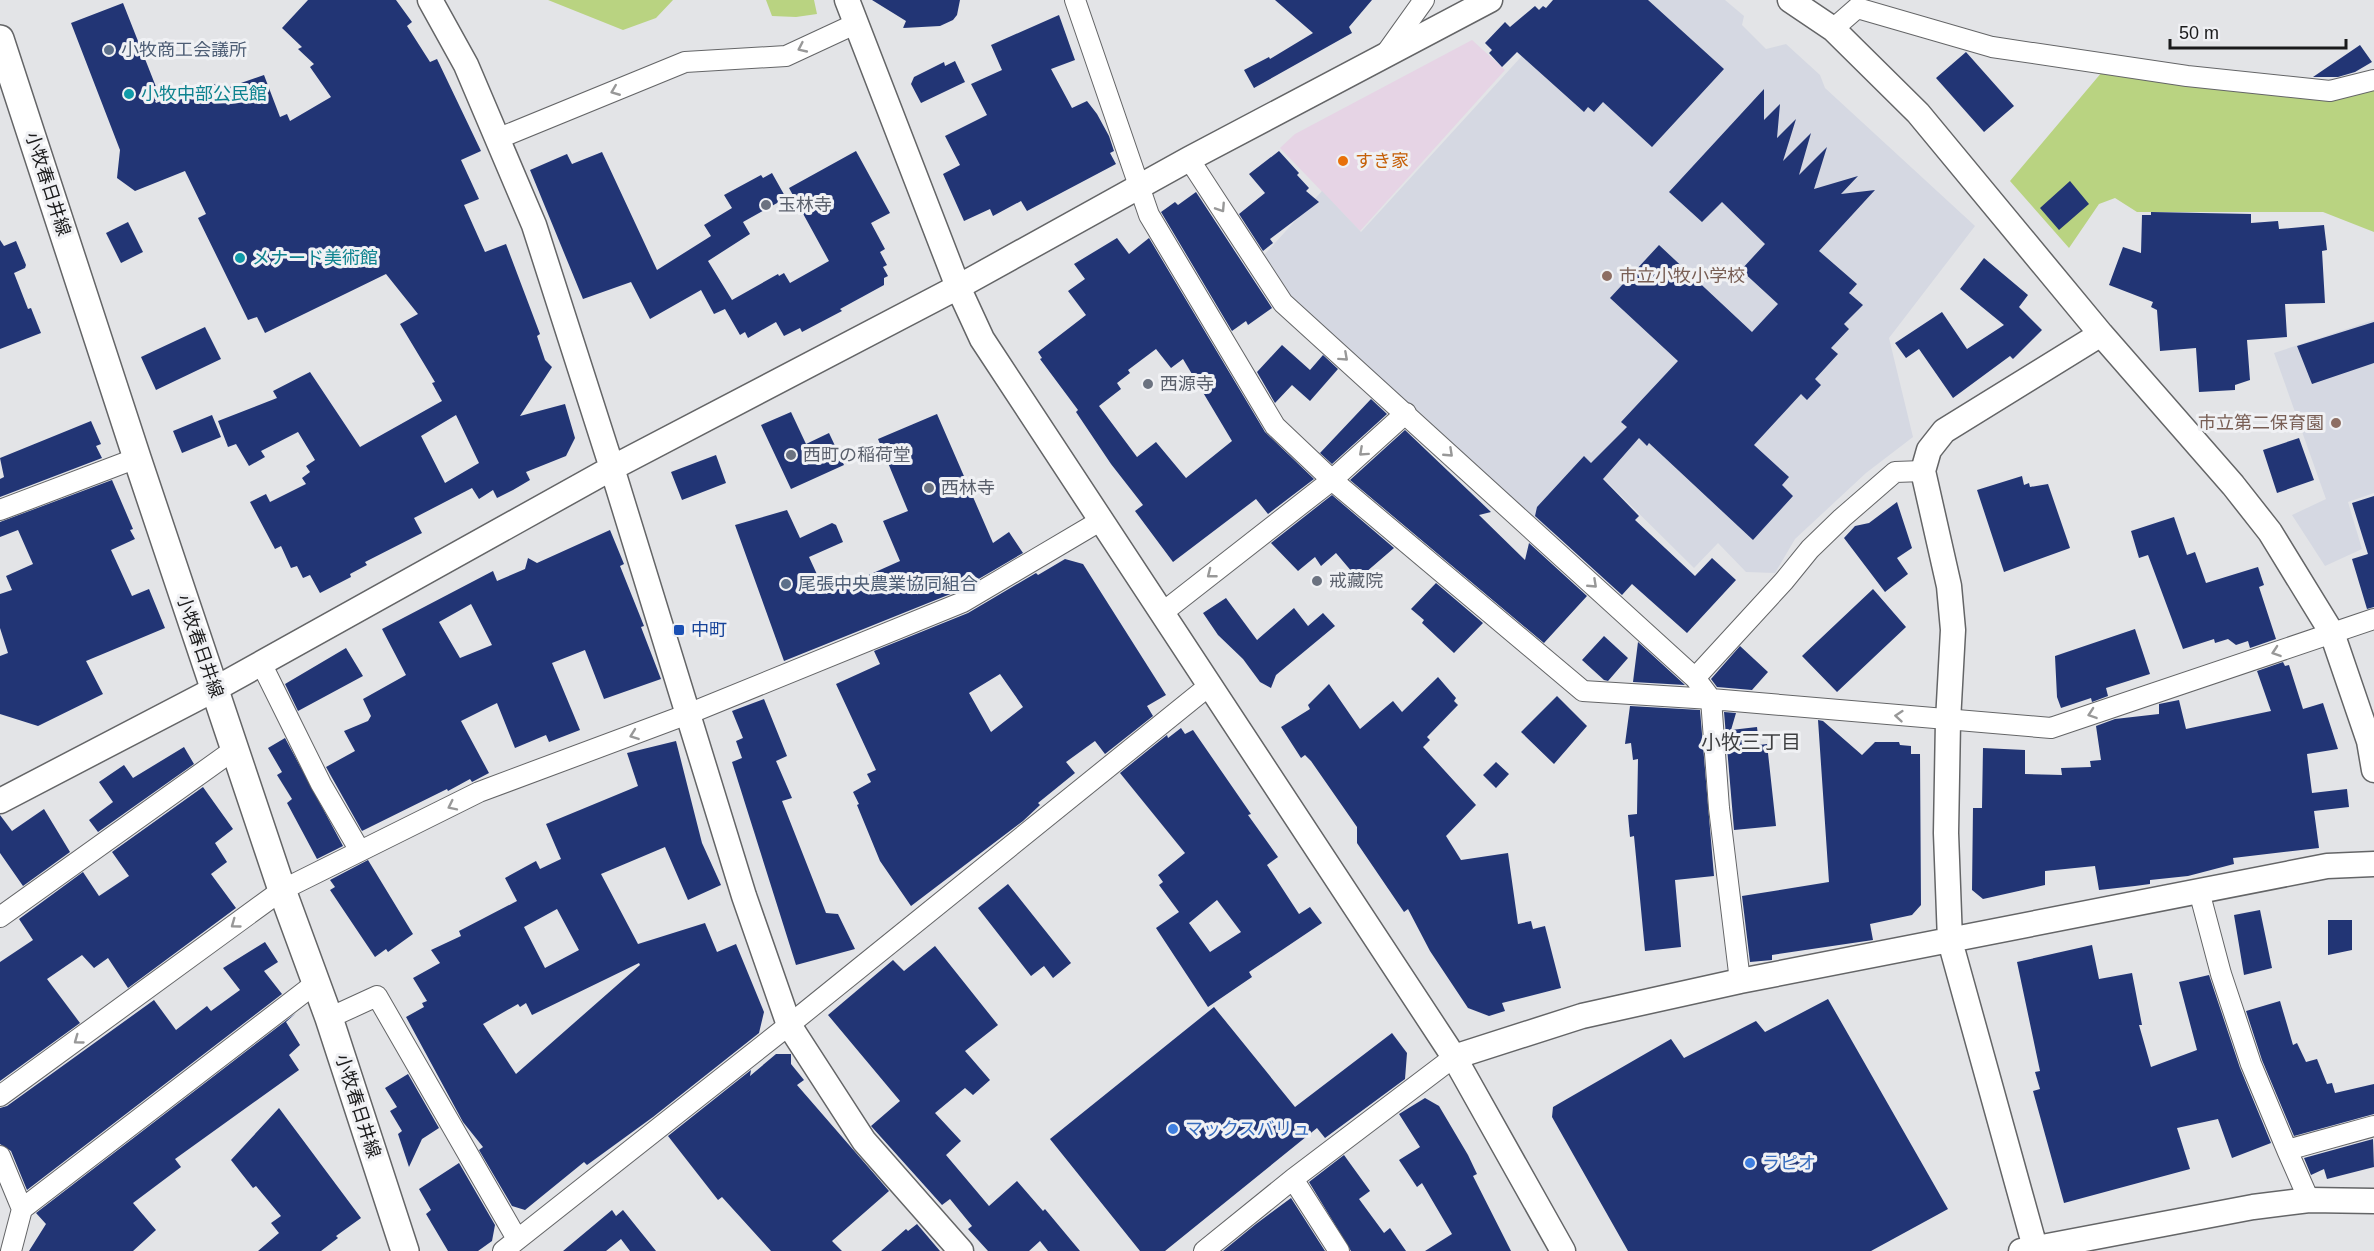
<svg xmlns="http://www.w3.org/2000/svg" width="2374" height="1251" viewBox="0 0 2374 1251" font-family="Helvetica,'Noto Sans JP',sans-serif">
<rect width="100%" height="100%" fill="#e3e4e7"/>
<path fill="#e6d4e5" d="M1472,40L1505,70L1360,231L1280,148L1295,134Z"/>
<path fill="#d5d8e2" d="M1573,0H1725L1744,16L1742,25L1766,49L1786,44L1820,75L1825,88L1975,226L1889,338L1913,437L1866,473L1795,539L1775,573L1746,572L1718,543L1694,568L1602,477L1549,533L1291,296L1264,255L1322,191L1361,232Z
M2374,320V493L2348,502L2362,549L2325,566L2292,515L2326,499L2274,353Z"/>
<path fill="#b9d381" d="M548,0H673L656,18L623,30Z
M766,0H814L817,14L796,17L772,16Z
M2102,72L2374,88V232L2323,212H2137L2115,198L2099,204L2069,248L2010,181Z"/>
<path fill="#223575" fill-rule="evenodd" d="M308,0H396L412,22L407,26L430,62L437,59L481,151L461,160L479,199L464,205L485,252L506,244L540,334L537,336L545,360L552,367L520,416L565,404L575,438L566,456L526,472L530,480L513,490L497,498L493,490L479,499L472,488L414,518L422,533L365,562L367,565L350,574L351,577L320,593L310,575L303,578L297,566L291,568L281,546L275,549L250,502L266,494L270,502L306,484L302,478L310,472L306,466L315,460L298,432L261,451L265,457L249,466L236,444L228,447L218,421L277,398L273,391L310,372L360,447L442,401L432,383L435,382L400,324L418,314L386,274L265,333L257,317L248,320L198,218L206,214L185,171L135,191L117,178L120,150L71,23L123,3L160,97L155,101L156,103L206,84L207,87L215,84L218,91L264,75L280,117L287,114L290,121L331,97L310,67L314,64L298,49L302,47L282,28ZM456,415L479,463L445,483L421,436Z
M872,0H960L957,15L953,20L940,26L903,28L906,21Z
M1275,0H1372L1349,27L1352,33L1254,88L1244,70L1269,57L1270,59L1313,33Z
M1553,0H1648L1724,69L1652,147L1603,102L1594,112L1588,107L1584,112L1517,52L1502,67L1489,53L1492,50L1485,43L1505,22L1510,27L1535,6L1539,10L1543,6L1546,8Z
M1059,15L1075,60L1051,69L1072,108L1087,101L1097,114L1109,136L1114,151L1110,153L1116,164L1027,211L1021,201L993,216L990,209L964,221L943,174L960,165L945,136L987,115L971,84L1002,70L991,45Z
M2360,45L2372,62L2355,72L2338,77H2313Z
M1966,52L2014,106L1984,132L1936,78Z
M955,61L965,82L921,103L911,84L914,77L944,62L945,66Z
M1764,89V120L1780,104L1777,138L1796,119L1783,161L1811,133L1799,175L1827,147L1814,189L1858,176L1841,194L1875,190L1819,251L1857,284L1849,293L1863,305L1844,324L1849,329L1831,348L1838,354L1815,379L1821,385L1807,400L1801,394L1754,445L1789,477L1782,485L1793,496L1753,540L1649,443L1647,446L1639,438L1603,479L1639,516L1635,520L1695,576L1712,558L1736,580L1687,633L1632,584L1622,595L1535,516L1537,507L1584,456L1591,463L1627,427L1621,422L1678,361L1610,298L1659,245L1752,332L1778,304L1741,270L1765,244L1722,202L1702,222L1669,192Z
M856,151L890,213L871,223L885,249L880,252L887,265L883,267L888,276L884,278V285L840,309L842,311L802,332L800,328L784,336L776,322L748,338L745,332L740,335L725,309L714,314L701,290L650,319L631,282L583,299L530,170L567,154L572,164L602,152L657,270L711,236L704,225L732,208L724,195L761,175L763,178L772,173L786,198L743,222L750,234L708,261L732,300L778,274L779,276L784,273L790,283L829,261L789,188Z
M1279,151L1299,173L1297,175L1309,188L1306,191L1319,202L1270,239L1273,243L1263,251L1239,214L1265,193L1249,174Z
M2070,181L2089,204L2059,230L2040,208Z
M1196,192L1272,308L1248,325L1246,321L1232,331L1161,212L1175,202L1178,205Z
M2151,212L2251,214V223L2278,221L2279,229L2324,225L2327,250L2322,251L2325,303L2285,304L2287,337L2247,340L2250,380L2235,385V390L2199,392L2196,348L2160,351L2157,310L2151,307L2153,302L2109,285L2123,247L2141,253L2142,215H2151Z
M128,222L143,252L121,263L106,233Z
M1117,238L1129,254L1149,238L1265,432L1314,479L1268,514L1256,499L1173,562L1135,511L1143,505L1111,464L1076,412L1078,410L1040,359L1042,358L1038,352L1086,315L1068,291L1085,279L1074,264ZM1156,349L1171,368L1183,359L1232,441L1186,478L1156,442L1137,457L1099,406L1121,389L1117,383L1130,373L1128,370Z
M0,240L4,246L16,241L26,265L25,268L14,273L28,309L31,308L41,333L0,349Z
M1984,258L2028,295L2019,307L2042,330L2013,359L2010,356L1953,398L1919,349L1906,358L1895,343L1942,312L1967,349L2004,325L1960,289Z
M2374,322V363L2312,384L2297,346Z
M205,327L221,359L156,390L141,357Z
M1282,345L1310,370L1323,355L1338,369L1310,401L1292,385L1275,403L1257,372Z
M1371,399L1387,414L1332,464L1320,453Z
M791,412L806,444L829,433L844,465L791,489L761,425Z
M937,414L993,543L1009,532L1023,553L958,591L784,661L735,525L787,510L800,538L832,523L836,525L843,542L809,557L826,594L900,561L883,521L908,511L878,439Z
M212,415L221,437L182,453L173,431Z
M91,421L101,444L96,446L102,458L0,497V479L4,477L0,458Z
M1405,430L1491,512L1479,515L1525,560L1529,543L1587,596L1544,643L1350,480Z
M2299,438L2314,480L2277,493L2263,450Z
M716,455L726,483L682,500L671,472Z
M2022,476L2024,485L2029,483L2030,487L2048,484L2070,548L2004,572L1977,490Z
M112,480L133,529L130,530L135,539L111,550L132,596L149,589L165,628L86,661L103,694L38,726L0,714V656L8,653L0,628V594L12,590L6,576L33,564L18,530L0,537V522Z
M1332,495L1394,548L1358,579L1336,553L1321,566L1315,557L1298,571L1271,543Z
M2374,496V607L2367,609L2352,559L2368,554L2352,503Z
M1897,502L1912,548L1897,558L1908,574L1885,592L1844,538L1855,526L1869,523Z
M2174,517L2187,555L2195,552L2206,583L2258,567L2264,585L2259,587L2276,639L2250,648L2248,641L2236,645L2228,639L2215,643L2214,639L2183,649L2148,555L2139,558L2131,531Z
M610,530L624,564L620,566L644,626L641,627L661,679L604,699L585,650L552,663L580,730L549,742L546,735L515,748L497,703L461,721L489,773L472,782L470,779L448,791L447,789L362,831L326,767L355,751L344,731L368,721L371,716L363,699L406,675L382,629L493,571L497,581L525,569L528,558L537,563ZM471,604L492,645L460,658L439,622Z
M1065,559L1083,564L1166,695L1147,706L1153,716L1105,754L1095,741L1066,762L1075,773L1038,803L1040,805L1023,821L911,906L880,861L857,805L859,804L853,792L871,782L867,774L876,770L836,684L880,664L874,651L968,613L1036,573L1038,575ZM1000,674L1023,707L991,732L969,693Z
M1436,583L1483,623L1454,653L1422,623L1424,620L1411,609Z
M1873,589L1906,627L1837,692L1802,656Z
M1226,598L1257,640L1294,608L1308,626L1323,613L1335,626L1276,675L1271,688L1260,682L1243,659L1218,635L1203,613Z
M2135,629L2150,674L2106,688L2108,696L2092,702L2091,698L2061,708L2057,697L2055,656Z
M1604,636L1628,658L1608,681L1604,680L1582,660Z
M1638,642L1685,685L1633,682Z
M1740,646L1768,672L1752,690L1717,687L1711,679Z
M346,648L363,676L298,711L285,684Z
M2283,662L2285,666L2289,665L2303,709L2323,703L2338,749L2307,754L2312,793L2347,789L2349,807L2314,811L2319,848L2233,858L2234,864L2188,876L2150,880V884L2135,886L2099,890L2095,866L2045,871V885L1983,899L1972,890L1973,808H1982L1983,748L2025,750V774L2062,775L2061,768L2091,767L2090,761L2101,760L2096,726L2115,719L2159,714V704L2179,700L2186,729L2271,711L2257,671Z
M1438,677L1456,698L1454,701L1458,705L1427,737L1430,740L1423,747L1476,805L1446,836L1461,860L1508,853L1518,924L1531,921L1533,929L1545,926L1561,988L1502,1003L1505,1011L1489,1016L1468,1008L1430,951L1408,909L1404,912L1357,843V827L1311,761L1305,755L1301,758L1281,727L1310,709L1308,705L1329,684L1360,729L1393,701L1402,712Z
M1557,696L1587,726L1554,764L1521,732Z
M764,699L787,756L776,761L792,798L782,801L826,913L838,914L855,949L796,965L732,762L742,758L736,741L743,738L732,711Z
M1630,706L1700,710L1714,876L1675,880L1681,947L1645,951L1634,836L1630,837L1628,815L1637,814L1638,759L1633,760L1631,743L1625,744Z
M1724,712L1736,713L1731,730L1757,727L1759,745L1767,744L1776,826L1734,830Z
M1818,720L1823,721L1862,755L1875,742H1899L1900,745L1911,746V754H1920L1921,905L1912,915L1870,924L1873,940L1772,955V960L1750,962L1742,896L1829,882Z
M1181,728L1185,734L1193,730L1251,814L1248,815L1278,857L1267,865L1299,914L1310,907L1322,923L1249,972L1252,977L1208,1007L1156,928L1179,912L1159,885L1163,882L1158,875L1185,853L1120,773L1167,735L1168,738ZM1217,900L1241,932L1210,952L1189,923Z
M285,738L343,846L317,859L287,803L292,799L277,775L282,772L268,748Z
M676,741L702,843L721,885L688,900L665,847L601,874L638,944L705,923L717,952L736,944L764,1012L759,1033L653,1117L587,1165L584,1162L525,1210L512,1206L479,1150L483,1147L463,1122L406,1017L424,1007L422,1003L427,1001L413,978L440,963L431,950L461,936L459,931L517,901L505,878L536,861L540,869L561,859L546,824L638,786L627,753ZM557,909L579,950L545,968L524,927ZM639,963L640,965L516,1074L483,1024L518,1004L520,1007L526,1003L532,1015Z
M184,747L194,764L98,832L89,820L113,802L99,782L124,765L133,778Z
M1496,762L1509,774L1496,788L1483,775Z
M203,787L233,829L215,843L227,862L211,874L236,908L128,988L108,958L94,968L82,955L47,979L80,1023L0,1081V962L33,940L19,919L83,872L99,896L129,876L112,852Z
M44,809L70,852L23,886L0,853V815L12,831Z
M368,860L413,934L388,952L386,949L375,957L330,890L335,887L330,880Z
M1008,884L1071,963L1053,978L1044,966L1031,976L978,908Z
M2260,910L2272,968L2244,975L2234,915Z
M2328,920H2352V950L2328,955Z
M265,942L278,962L264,971L282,994L27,1190L11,1151L0,1144V1108L7,1106L154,1000L176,1030L207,1006L211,1011L240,990L223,968Z
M2092,945L2099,979L2132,973L2142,1025H2139L2151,1067L2197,1050L2179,982L2209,975L2240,1068L2271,1143L2232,1158L2218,1119L2177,1128L2190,1169L2064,1203L2033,1091L2040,1089L2035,1072L2040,1071L2017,962Z
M935,946L998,1025L965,1051L990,1080L973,1095L965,1088L935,1113L961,1141L946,1155L989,1206L1017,1181L1043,1211L1045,1209L1080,1251H1048L1040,1241L1029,1251H988L968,1229L972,1226L950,1199L942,1205L871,1126L900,1101L828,1015L893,960L904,971Z
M1828,999L1948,1209L1871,1251H1628L1552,1117L1553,1107L1671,1039L1684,1058L1756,1021L1765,1032Z
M2280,1001L2293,1045L2297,1043L2306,1062L2317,1059L2327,1084L2332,1083L2335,1093L2374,1084V1114L2294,1136L2262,1060L2246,1011Z
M1214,1007L1295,1107L1392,1033L1407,1053L1405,1079L1325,1138L1317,1128L1165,1251H1140L1050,1139Z
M296,1013L286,1022L300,1045L289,1055L299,1070L175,1159L181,1167L133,1203L156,1230L133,1251H29L46,1224L36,1213Z
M776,1054H791V1064L804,1080L797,1085L889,1191L832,1241L842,1251H771L722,1197L718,1200L668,1136L751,1070L750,1076Z
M408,1074L439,1128L422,1139L409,1167L398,1134L402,1131L390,1111L397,1107L385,1088Z
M1425,1098L1439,1106L1468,1155L1477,1174L1473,1176L1511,1251H1425L1452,1234L1422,1183L1417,1187L1399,1160L1420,1147L1399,1114Z
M279,1108L361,1218L336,1236L338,1238L321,1251H258L279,1233L271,1223L281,1216L256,1186L253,1188L231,1160Z
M2373,1139L2374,1167L2327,1179L2324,1169L2311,1175L2304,1158Z
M1344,1155L1370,1191L1359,1199L1384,1233L1390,1228L1406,1251H1351L1309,1182Z
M459,1163L495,1225L492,1241L478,1251H448L426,1214L431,1210L419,1189Z
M1291,1198L1325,1251H1223L1256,1224Z
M612,1210L616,1216L623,1210L656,1251H630L621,1239L606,1251H563Z
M917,1224L940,1251H881L906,1229L908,1231Z"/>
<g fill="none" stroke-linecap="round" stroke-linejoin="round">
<defs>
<path id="minor" d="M1075,0L1149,215L1275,426L1332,480L1583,691L1711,699L1719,808L1740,981
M1833,29L1857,8L1992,47L2187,76L2330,91L2374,80
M1384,56L1424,0
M497,139L685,62L786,56L855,24
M1189,159L1283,303L1695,678L1711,699L2051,728L2374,619
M0,510L137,458
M1162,613L1332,480L1406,413
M261,663L321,784L360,851
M1695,678L1784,581L1810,549L1842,518L1895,472L1923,471
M2199,891L2221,974L2251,1064L2287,1150L2374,1126
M0,917L235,749
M329,1018L377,996L517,1239
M0,1096L282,890L479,792L688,714L963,602L1100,521
M2287,1150L2309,1200
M0,1156L22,1209L11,1251
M1293,1179L1339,1251
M22,1209L316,983
M503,1251L789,1025L1210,685
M1204,1251L1293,1179L1454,1057"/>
<path id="tertiary" d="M430,0L466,65L534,225L612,468L744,896L789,1025L864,1141L961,1251
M847,0L958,287L982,339L1454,1057L1563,1251
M1790,0L1833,29L1918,113L2101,334L2233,485L2270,532L2332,633L2369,741L2374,770
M0,801L215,689L612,468L958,287L1189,159L1490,0
M1454,1057L1582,1016L1740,981L2327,866L2374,864
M2021,1251L2253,1207L2309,1200L2374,1201
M2036,1251L1950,941L1946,833L1948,721L1953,630L1949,586L1923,471L1929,450L1944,431L2101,334"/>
<path id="secondary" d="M0,39L137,458L282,890L329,1018L405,1251"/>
</defs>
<use href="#minor" stroke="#646567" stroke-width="22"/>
<use href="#tertiary" stroke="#646567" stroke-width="27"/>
<use href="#secondary" stroke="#646567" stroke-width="30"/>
<use href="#minor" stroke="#fff" stroke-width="20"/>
<use href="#tertiary" stroke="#fff" stroke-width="24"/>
<use href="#secondary" stroke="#fff" stroke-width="27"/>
</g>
<defs><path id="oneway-chevron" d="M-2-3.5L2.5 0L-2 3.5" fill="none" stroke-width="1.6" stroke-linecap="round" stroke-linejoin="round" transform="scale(1.5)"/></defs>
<g stroke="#989898">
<use href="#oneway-chevron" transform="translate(802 48) rotate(155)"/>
<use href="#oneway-chevron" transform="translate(615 91) rotate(158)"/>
<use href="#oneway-chevron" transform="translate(1221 208) rotate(57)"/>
<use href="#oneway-chevron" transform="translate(1344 357) rotate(42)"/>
<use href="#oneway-chevron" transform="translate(1363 452) rotate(138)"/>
<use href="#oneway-chevron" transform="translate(1449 453) rotate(43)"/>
<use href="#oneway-chevron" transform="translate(1211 574) rotate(142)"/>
<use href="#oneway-chevron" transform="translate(1593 584) rotate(43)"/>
<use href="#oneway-chevron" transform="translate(2276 652) rotate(161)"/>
<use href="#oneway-chevron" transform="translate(2092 714) rotate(161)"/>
<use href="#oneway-chevron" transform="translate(1899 716) rotate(-175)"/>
<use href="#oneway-chevron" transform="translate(634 735) rotate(160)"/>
<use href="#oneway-chevron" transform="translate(452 806) rotate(154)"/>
<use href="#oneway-chevron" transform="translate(235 924) rotate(144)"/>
<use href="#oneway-chevron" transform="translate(78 1040) rotate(144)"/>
</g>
<g fill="#5c6f8a" stroke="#f0f1f4" stroke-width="2">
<circle cx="109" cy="50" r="6"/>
<circle cx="786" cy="584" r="6"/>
</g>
<g fill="#0f9aa8" stroke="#f0f1f4" stroke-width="2">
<circle cx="129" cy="94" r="6"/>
<circle cx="240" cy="258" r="6"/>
</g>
<circle fill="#e8710a" stroke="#f0f1f4" stroke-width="2" cx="1343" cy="161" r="6"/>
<g fill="#6b7280" stroke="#f0f1f4" stroke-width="2">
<circle cx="766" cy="205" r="6"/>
<circle cx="1148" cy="384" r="6"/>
<circle cx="791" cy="455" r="6"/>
<circle cx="929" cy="488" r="6"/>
<circle cx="1317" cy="581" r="6"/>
</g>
<g fill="#8d6e63" stroke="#f0f1f4" stroke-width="2">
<circle cx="1607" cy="276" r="6"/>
<circle cx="2336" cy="423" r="6"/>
</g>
<rect fill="#1a4fb4" stroke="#f0f1f4" stroke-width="2" x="673" y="624" width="12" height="12" rx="3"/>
<g fill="#3f7fe0" stroke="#f0f1f4" stroke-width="2">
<circle cx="1173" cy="1129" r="6"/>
<circle cx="1750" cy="1163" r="6"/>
</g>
<g text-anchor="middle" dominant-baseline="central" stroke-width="6" stroke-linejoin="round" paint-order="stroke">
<g font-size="18" fill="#4e5e75" stroke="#f0f1f4" text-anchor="start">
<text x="121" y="50">小牧商工会議所</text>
<text x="798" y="584">尾張中央農業協同組合</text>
</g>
<g font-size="18" fill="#0d838f" stroke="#f0f1f4" text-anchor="start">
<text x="141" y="94">小牧中部公民館</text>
<text x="252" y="258">メナード美術館</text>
</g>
<g font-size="18" fill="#c56008" stroke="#f0f1f4" text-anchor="start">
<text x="1355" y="161">すき家</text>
</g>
<g font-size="18" fill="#1a1a1b" stroke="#f0f1f4">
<text transform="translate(48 184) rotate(72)">小牧春日井線</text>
<text transform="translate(200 646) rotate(71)">小牧春日井線</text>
<text transform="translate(358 1106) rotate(72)">小牧春日井線</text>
</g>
<g font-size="18" fill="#5b616d" stroke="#f0f1f4" text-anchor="start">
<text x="778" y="205">玉林寺</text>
<text x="1160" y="384">西源寺</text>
<text x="803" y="455">西町の稲荷堂</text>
<text x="941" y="488">西林寺</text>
<text x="1329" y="581">戒藏院</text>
</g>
<g font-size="18" fill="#785e54" stroke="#f0f1f4" text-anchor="start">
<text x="1619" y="276">市立小牧小学校</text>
<text x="2324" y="423" text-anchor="end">市立第二保育園</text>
</g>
<g font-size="18" fill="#164399" stroke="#f0f1f4" text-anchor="start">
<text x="691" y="630">中町</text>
</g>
<g font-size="18" fill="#366cbe" stroke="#f0f1f4" text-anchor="start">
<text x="1185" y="1129">マックスバリュ</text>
<text x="1762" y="1163">ラピオ</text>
</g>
<g font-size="20" fill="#3e3f41" stroke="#f0f1f4">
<text x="1751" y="742">小牧三丁目</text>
</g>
</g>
<path d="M2170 39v9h176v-9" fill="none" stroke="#1a1a1b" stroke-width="3"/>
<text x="2179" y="39" font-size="18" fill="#1a1a1b" stroke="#f0f1f4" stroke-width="4.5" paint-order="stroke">50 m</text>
</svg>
